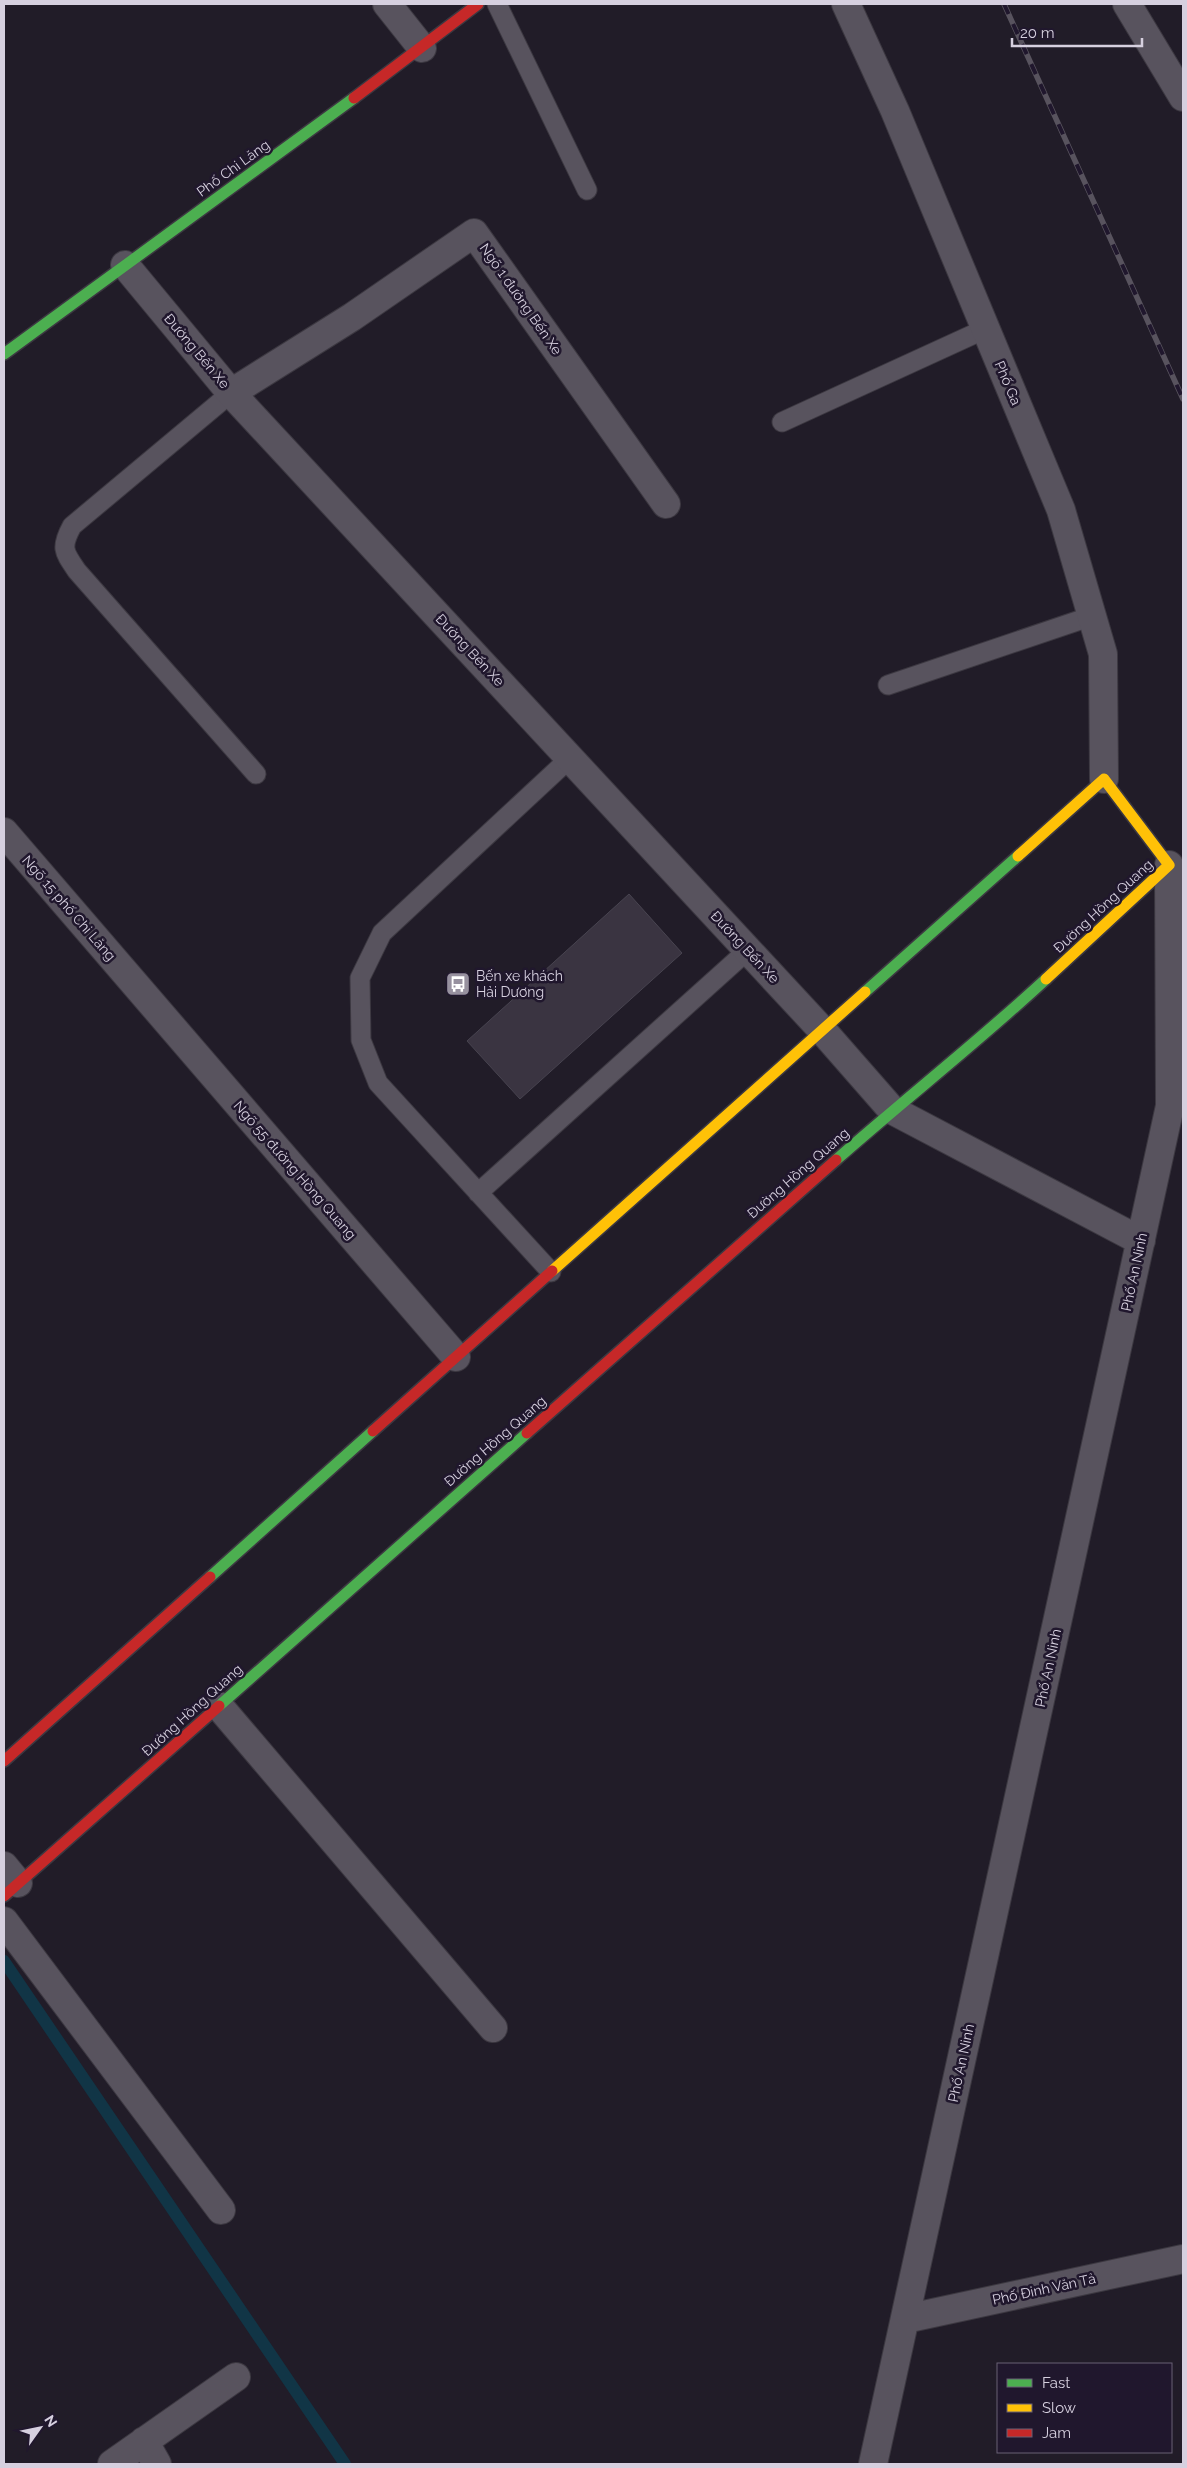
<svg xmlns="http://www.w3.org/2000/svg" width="1187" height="2468" viewBox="0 0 1187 2468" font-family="Raleway,sans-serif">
<rect width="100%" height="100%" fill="#211c28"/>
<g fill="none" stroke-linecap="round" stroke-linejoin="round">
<path stroke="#113546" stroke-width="12" d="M4,1961L345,2464"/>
</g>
<path fill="#3a3441" stroke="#484450" d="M629,894L682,953L520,1099L467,1041Z"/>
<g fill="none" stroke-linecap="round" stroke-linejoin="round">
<defs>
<path id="lane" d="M497,4L587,190
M231,393L72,526C60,548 64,552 77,571L256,774
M782,422L985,329
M888,685L1092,616
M478,1193L748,950
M551,1272L378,1083L361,1040L360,978L382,933L570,758"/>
<path id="street" d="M387,4L422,48
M846,4L895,111L1061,510L1103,654L1104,779
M1127,4L1183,97
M125,265L231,393L822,1030L892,1110L1141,1241
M231,393L352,317L474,233L666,504
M4,832L456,1357
M219,1706L493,2028
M4,1866L18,1883
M4,1921L221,2210
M905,2319L1183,2259
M144,2441L157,2464
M112,2464L236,2377
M873,2464L1170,1106L1169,865"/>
<path id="fast" d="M4,354L354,98
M865,992L1018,856
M836,1160C905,1099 978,1042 1046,979
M210,1577L373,1431
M219,1706L527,1433"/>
<path id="slow" d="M1018,856L1104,779L1169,865L1046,979
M552,1271L865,992"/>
<path id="jam" d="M354,98L478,4
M373,1431L552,1271
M527,1433L836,1160
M4,1761L210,1577
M4,1896L219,1706"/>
</defs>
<use href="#lane" stroke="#3c3841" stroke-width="21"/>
<use href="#street" stroke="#3c3841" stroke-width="30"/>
<use href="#fast" stroke="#3c3841" stroke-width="14"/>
<use href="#slow" stroke="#3c3841" stroke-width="14"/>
<use href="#jam" stroke="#3c3841" stroke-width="14"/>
<use href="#lane" stroke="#58535e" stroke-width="19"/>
<use href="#street" stroke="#58535e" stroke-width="28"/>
<use href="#fast" stroke="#4caf50" stroke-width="11"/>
<use href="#slow" stroke="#ffc107" stroke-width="11"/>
<use href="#jam" stroke="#c62828" stroke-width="11"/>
<defs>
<path id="rail" d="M1004,4L1183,399"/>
</defs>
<use href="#rail" stroke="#58535e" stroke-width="5.5"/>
<use href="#rail" stroke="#20172d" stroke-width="4" stroke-dasharray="11" stroke-linecap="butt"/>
</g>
<defs>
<symbol id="bus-square" viewBox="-11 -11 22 22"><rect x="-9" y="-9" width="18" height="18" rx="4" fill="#97919f" stroke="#20172d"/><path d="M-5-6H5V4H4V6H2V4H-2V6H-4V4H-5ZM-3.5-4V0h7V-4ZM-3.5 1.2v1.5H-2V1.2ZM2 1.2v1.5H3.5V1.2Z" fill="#fff"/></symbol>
</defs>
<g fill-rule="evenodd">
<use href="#bus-square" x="444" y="970" width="28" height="28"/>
</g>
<g text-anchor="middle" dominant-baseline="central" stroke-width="5" stroke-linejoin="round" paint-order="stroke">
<g font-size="14" fill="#d6d0df" stroke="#20172d">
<text transform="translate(233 168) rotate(-36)">Phố Chi Lăng</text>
<text transform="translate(521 299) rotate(55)">Ngõ 1 đường Bến Xe</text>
<text transform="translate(197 351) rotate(50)">Đường Bến Xe</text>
<text transform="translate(1008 383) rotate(67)">Phố Ga</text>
<text transform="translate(470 650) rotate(47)">Đường Bến Xe</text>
<text transform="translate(1103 906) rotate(-43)">Đường Hồng Quang</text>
<text transform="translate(69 908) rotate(49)">Ngõ 15 phố Chi Lăng</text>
<text transform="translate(745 947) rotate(47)">Đường Bến Xe</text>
<text transform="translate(295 1170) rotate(49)">Ngõ 55 đường Hồng Quang</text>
<text transform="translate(798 1173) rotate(-41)">Đường Hồng Quang</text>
<text transform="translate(1134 1272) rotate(-78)">Phố An Ninh</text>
<text transform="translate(495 1441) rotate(-41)">Đường Hồng Quang</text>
<text transform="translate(1048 1668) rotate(-78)">Phố An Ninh</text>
<text transform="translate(192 1710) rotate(-42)">Đường Hồng Quang</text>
<text transform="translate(961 2063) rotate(-78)">Phố An Ninh</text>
<text transform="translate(1044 2289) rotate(-12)">Phố Đinh Văn Tả</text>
</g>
<g font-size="14" fill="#d6d0df" stroke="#20172d" text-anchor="start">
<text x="476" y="976">Bến xe khách<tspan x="476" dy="16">Hải Dương</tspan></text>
</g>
</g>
<rect width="1187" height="2468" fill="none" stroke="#d6d0df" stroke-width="10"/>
<rect x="997" y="2363" width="175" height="90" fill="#20172d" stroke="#696174"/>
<rect x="1007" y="2379" width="25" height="8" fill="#4caf50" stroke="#696174"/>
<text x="1042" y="2388" font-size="15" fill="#d6d0df">Fast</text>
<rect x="1007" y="2404" width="25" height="8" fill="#ffc107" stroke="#696174"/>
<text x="1042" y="2413" font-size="15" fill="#d6d0df">Slow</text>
<rect x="1007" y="2429" width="25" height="8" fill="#c62828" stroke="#696174"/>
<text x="1042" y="2438" font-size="15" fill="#d6d0df">Jam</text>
<g transform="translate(40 2428) rotate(57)" stroke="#20172d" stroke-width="4" paint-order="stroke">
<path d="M0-4L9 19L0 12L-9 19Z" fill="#d6d0df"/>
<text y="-8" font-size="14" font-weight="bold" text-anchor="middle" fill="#d6d0df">N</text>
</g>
<path d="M1012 38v8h130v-8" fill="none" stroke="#d6d0df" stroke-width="2.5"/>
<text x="1020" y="38" font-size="15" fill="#d6d0df" stroke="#20172d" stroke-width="4" paint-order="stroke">20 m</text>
</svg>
